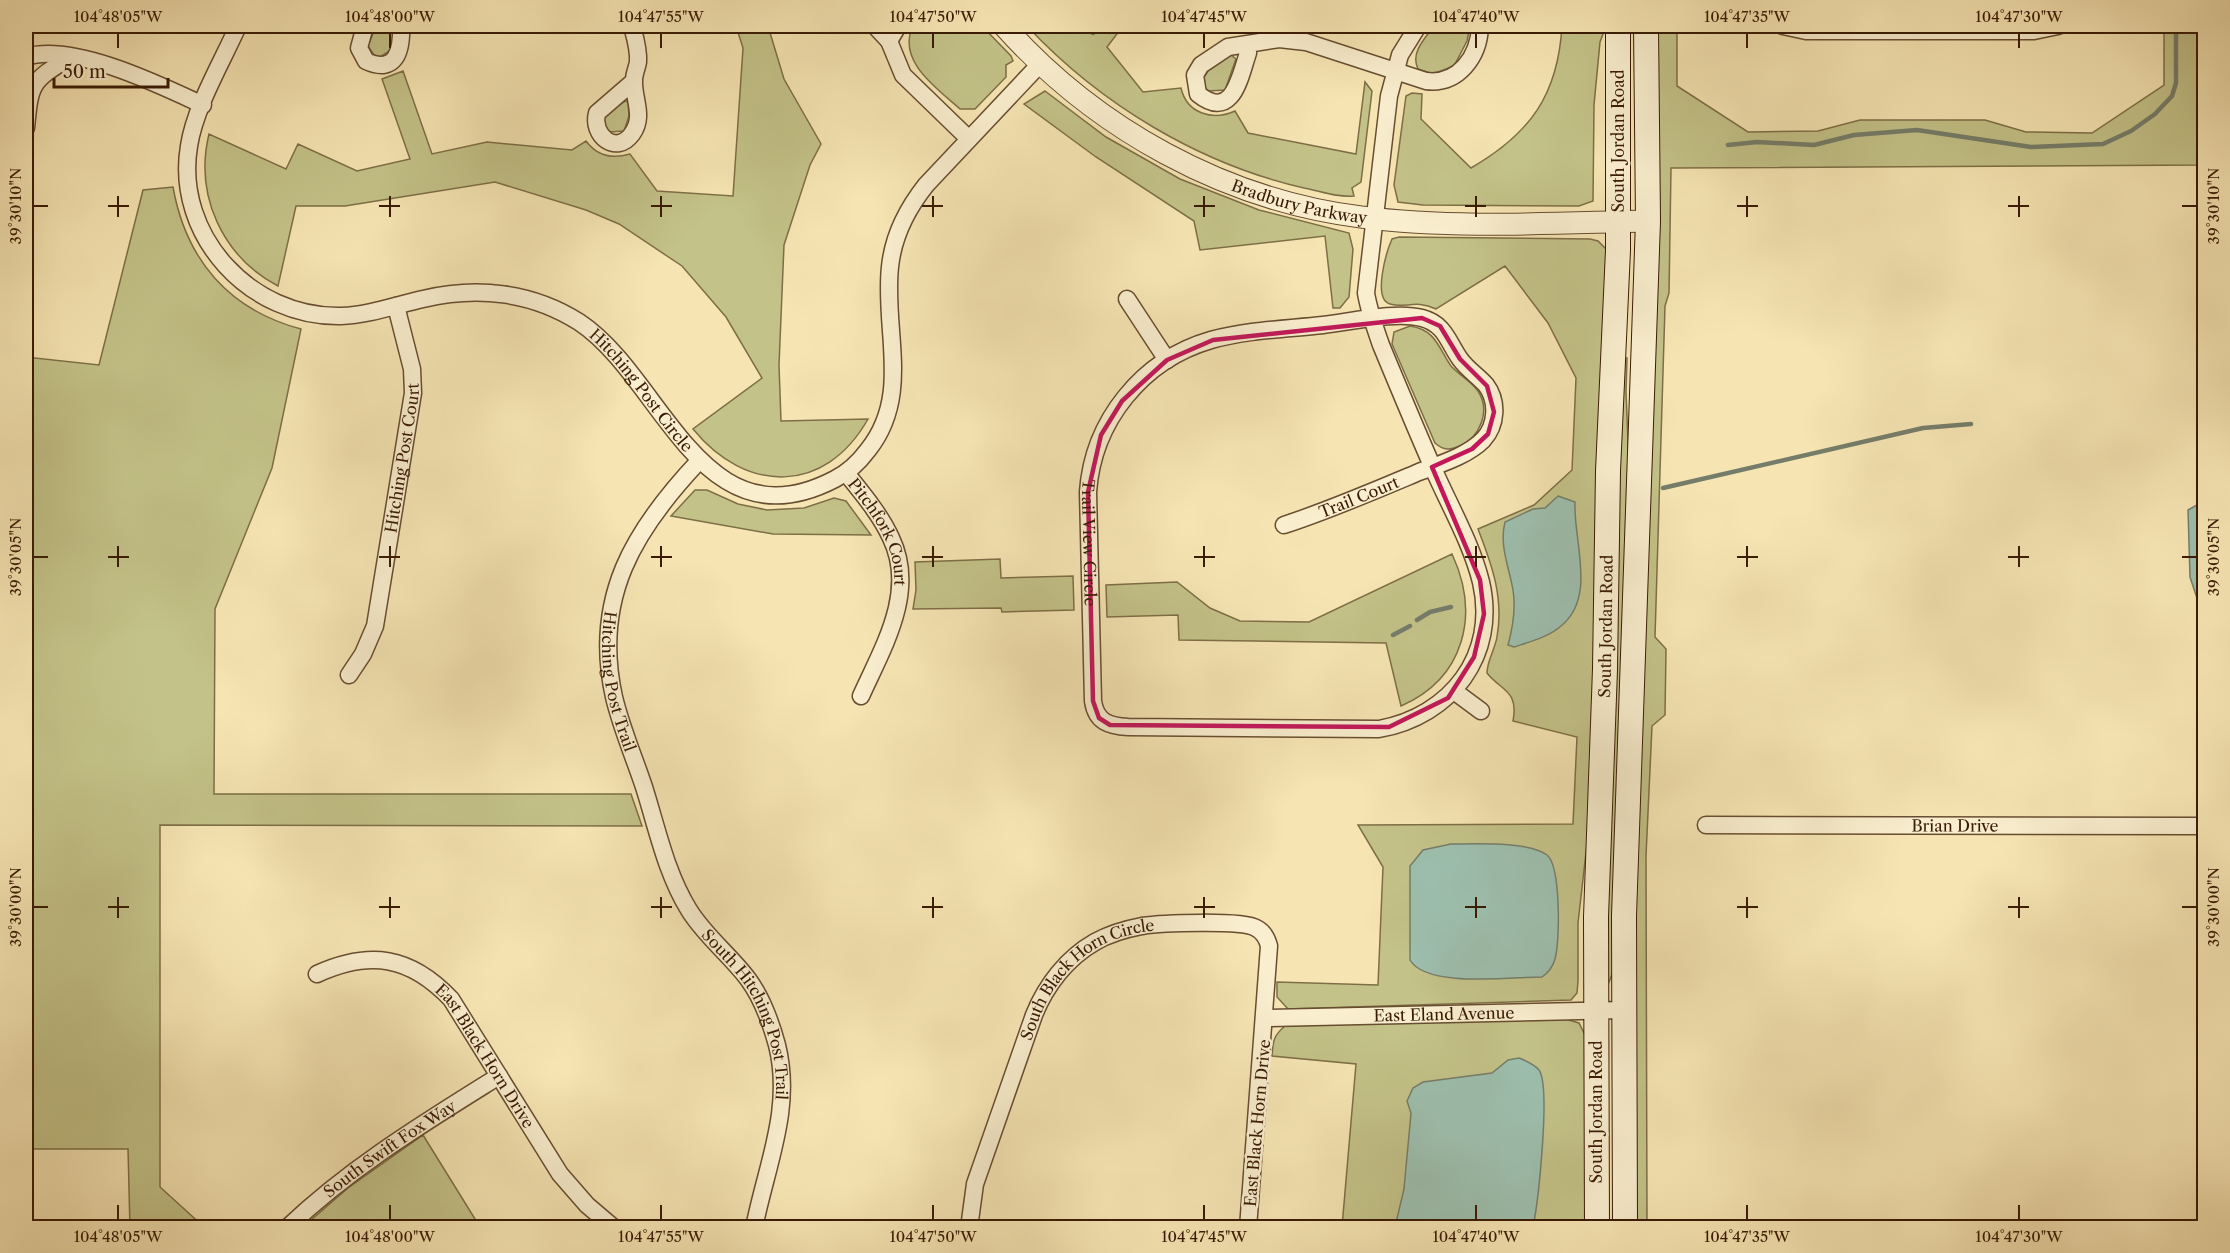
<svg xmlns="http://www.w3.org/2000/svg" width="2230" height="1253" viewBox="0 0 2230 1253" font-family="'Libre Caslon Text',serif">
<rect width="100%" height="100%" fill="#f6e5b3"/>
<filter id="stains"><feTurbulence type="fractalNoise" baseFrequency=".00333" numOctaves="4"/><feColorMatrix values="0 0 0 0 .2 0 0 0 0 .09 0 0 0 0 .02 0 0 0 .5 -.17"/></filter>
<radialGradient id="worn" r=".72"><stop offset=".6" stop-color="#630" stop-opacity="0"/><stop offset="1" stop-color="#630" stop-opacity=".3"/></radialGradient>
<path fill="#c3c288" stroke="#7e6e46" stroke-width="1.5" d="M376,26H390L391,50L380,57L374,55L368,46Z
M736,26H768L784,79L821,144L810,165L784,245L779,365L781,421L868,419C825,495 746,494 693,429L762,378L726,317L682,266L619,224L586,210L495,182L345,206H296L278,286C223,257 194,196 209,134L286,169L298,144L357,171L410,159L382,79L403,71L432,154L487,142L572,150L586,141C597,156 613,159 630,154L657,191L733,196L743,48Z
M913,26H982L1011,56L1013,61L1006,65V77L975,109H960C938,89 896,61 913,26Z
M1027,26H1123L1107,47L1143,92L1181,88C1187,114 1213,121 1235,111L1248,133L1356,154L1365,82L1372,91L1361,182L1352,188L1354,196C1338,198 1320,191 1304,188C1199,164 1100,104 1027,26Z
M1434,26H1470L1467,41L1454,66L1433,74L1418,69C1410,53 1425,38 1434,26Z
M1562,26H1606L1600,42L1594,105L1593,201L1579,206L1423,205L1398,202L1394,185L1406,96L1412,93L1422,94L1421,119L1471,168C1530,134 1558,95 1562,26Z
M1656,26H1677V86L1748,132L1818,131L1860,120H1985L2026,132L2092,133L2164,85V26H2204V165L1671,168L1669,293L1665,306L1655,637L1666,649L1665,715L1652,726L1646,856L1647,1227L1635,1228L1633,975Z
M1231,55L1236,59L1225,90L1209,91L1205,88L1204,77L1208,71Z
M1045,91L1106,137L1180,179L1259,210L1349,233L1353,249L1349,297L1340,308H1333L1325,236L1200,250L1194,221L1096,157L1024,104Z
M625,101L628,102L629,116L624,131L609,132L606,129L604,118L608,112Z
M173,187C186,260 229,310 301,329L272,468L215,609L214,794H631L642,826L160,825V1187L204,1227L130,1228L128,1149H26V357L99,365L143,190Z
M1399,237L1590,239L1598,241L1607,250L1589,826L1578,923V981L1577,993L1571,1000L1288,1009L1277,997V982L1378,985L1383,867L1358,825L1573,824L1577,737L1513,721C1519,690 1501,691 1487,673C1487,661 1495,649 1497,637C1504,598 1492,565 1478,529L1534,505L1572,470L1576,378L1548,323L1505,266L1436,309C1415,299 1405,309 1390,304C1372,299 1387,250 1392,239Z
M1410,326C1436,330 1438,347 1451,366C1459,375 1471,381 1478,391C1491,411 1480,437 1460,446C1450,450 1444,451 1435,443L1392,344L1394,332Z
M1622,358H1627L1626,392L1630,490L1613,972L1607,987L1604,919Z
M695,490H707L738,504L767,510L804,508L834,498L846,501L871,535L773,534L671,516Z
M1452,554C1480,614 1465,678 1401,706L1386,643L1179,640L1178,615L1107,617L1106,585L1177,582L1210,608L1240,621L1309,622Z
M1000,559L1001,578L1073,576L1074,610L1002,612L1001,608L913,609L916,590L915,562Z
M1562,1018L1579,1023L1586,1037L1587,1227H1342L1356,1064L1272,1056C1273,1042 1273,1036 1285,1026Z
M423,1135L480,1227H303L348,1188Z"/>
<path fill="#9dbfae" stroke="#757d6a" stroke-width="1.5" d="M1558,496L1575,502C1573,541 1597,597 1561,626C1549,637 1529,642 1514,647L1508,645C1513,627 1516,609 1513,590C1509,567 1499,545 1505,522L1533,509L1545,508Z
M2204,501V619L2190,577L2188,510Z
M1451,844C1475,844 1528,841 1547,855C1561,866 1560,942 1555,959C1553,966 1548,973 1542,977C1511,977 1426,988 1410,960V866L1423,850Z
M1519,1058C1526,1061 1534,1064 1539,1070C1551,1087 1538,1203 1533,1227H1395L1404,1189L1411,1113L1407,1101L1413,1088L1423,1082L1492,1073L1508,1060Z"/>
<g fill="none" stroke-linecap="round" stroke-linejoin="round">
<path stroke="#757d6a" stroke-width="4.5" d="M1093,33L1098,26
M1728,145L1757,142L1814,145L1854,135L1917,130L2031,147L2103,144L2131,131L2155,114L2172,96L2176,83V26
M1663,488L1923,428L1971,424
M1417,620L1430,612L1451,607
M1393,635L1410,626"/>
<defs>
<g id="minor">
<path id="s1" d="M238,26C222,62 195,107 189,146C174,236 251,318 341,316C369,315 396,305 423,299C477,286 532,292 579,322C663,377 701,549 835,479C849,472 859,462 868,450C912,395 883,330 890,267C893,237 907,209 926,185L1040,64"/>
<path d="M365,26L359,48L366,61C396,75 402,50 401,26"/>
<path d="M632,26C635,37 639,50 638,62C637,68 634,74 634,80C633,99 645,116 632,134C616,156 591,135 597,113L634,81"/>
<path d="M875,26L889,41L903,75L969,139"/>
<path d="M1783,26L1806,31H2034L2058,26"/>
<path d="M889,41L898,26"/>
<path d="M1248,46V53C1240,76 1233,122 1198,94L1195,75L1201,65L1228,47L1279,39L1306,42L1426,81C1458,85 1479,57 1480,26"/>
<path d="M26,57C72,42 160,85 203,105"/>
<path d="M26,128C30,84 31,81 69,58"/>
<path d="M1127,299L1167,360"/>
<path id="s2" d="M699,461C634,530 592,598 614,697C621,727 634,757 644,787C657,828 666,873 689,910C705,936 730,955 748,979C762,998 771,1023 777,1045C793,1109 766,1166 754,1228"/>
<path id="s3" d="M846,473C862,493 880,514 891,538C917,592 883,647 861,696"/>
<path id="s4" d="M1284,525C1330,510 1374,491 1419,472C1440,464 1467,456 1483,440C1497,425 1498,401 1486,385C1478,376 1467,369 1460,359C1448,342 1445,324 1422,318C1395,311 1351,322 1323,325C1286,329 1247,330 1211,340C1142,360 1093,421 1088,492L1093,701C1096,722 1109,726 1128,727L1379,729C1451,716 1498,655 1481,582C1471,542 1449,505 1433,468C1415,427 1398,386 1381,345C1375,328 1369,311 1366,293L1389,96L1400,55L1418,26"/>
<path id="s5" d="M349,675L363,654L375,626L413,393L412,369L396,306"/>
<path d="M1454,691L1481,711"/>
<path id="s6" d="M1706,825L2204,826"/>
<path id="s7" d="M317,974C370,950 410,956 451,999L560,1174L587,1205L614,1228"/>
<path id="s8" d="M1266,1018L1624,1010"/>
<path id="s9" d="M287,1228C351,1167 424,1123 499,1076"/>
<path id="s10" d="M969,1228L975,1184L1034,1015C1046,985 1067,958 1095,942C1109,934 1126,929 1142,926C1161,923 1242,920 1256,928C1264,932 1267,938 1269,946L1248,1228"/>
</g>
<g id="tertiary">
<path id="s11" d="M1004,26C1095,128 1224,200 1361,217C1455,229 1553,223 1648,221"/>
</g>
<g id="secondary">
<path id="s12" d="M1597,1228L1596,917L1605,669L1608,471L1618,250V26"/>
<path d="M1625,1228L1624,916L1648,221L1646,26"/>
</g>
</defs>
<use href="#minor" stroke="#684d30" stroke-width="19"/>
<use href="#tertiary" stroke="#684d30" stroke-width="23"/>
<use href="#secondary" stroke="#391a04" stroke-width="26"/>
<use href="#minor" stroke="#f9eece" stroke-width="16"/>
<use href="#tertiary" stroke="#f9eece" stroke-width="21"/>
<use href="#secondary" stroke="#f9eece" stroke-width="24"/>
</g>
<path fill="none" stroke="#c2185b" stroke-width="4.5" stroke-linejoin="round" d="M1422,318L1440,326L1460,359L1487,386L1494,412L1488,434L1472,449L1432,467L1480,580L1484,614L1474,657L1448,698L1389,727L1110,725L1099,718L1093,701L1088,492L1101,435L1122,401L1167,360L1213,340Z"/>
<path fill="none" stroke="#391a04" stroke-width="2" d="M118,33V48M390,33V48M661,33V48M933,33V48M1204,33V48M1476,33V48M1747,33V48M2019,33V48M118,196V217M390,196V217M661,196V217M933,196V217M1204,196V217M1476,196V217M1747,196V217M2019,196V217M33,206H48M108,206H129M379,206H400M651,206H672M922,206H943M1194,206H1215M1465,206H1486M1737,206H1758M2008,206H2029M2182,206H2197M118,546V567M390,546V567M661,546V567M933,546V567M1204,546V567M1476,546V567M1747,546V567M2019,546V567M33,557H48M108,557H129M379,557H400M651,557H672M922,557H943M1194,557H1215M1465,557H1486M1737,557H1758M2008,557H2029M2182,557H2197M118,897V918M390,897V918M661,897V918M933,897V918M1204,897V918M1476,897V918M1747,897V918M2019,897V918M33,907H48M108,907H129M379,907H400M651,907H672M922,907H943M1194,907H1215M1465,907H1486M1737,907H1758M2008,907H2029M2182,907H2197M118,1205V1220M390,1205V1220M661,1205V1220M933,1205V1220M1204,1205V1220M1476,1205V1220M1747,1205V1220M2019,1205V1220"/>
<g text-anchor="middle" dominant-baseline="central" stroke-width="5" stroke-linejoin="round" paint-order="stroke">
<g font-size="16" fill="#391a04" stroke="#f9eece">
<text transform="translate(1618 141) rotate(-90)">South Jordan Road</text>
<text stroke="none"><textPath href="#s11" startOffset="350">Bradbury Parkway</textPath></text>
<text stroke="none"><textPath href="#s1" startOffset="728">Hitching Post Circle</textPath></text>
<text stroke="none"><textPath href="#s5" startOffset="226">Hitching Post Court</textPath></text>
<text stroke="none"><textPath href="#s4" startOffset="80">Trail Court</textPath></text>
<text stroke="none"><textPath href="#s3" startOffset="69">Pitchfork Court</textPath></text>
<text stroke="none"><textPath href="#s4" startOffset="843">Trail View Circle</textPath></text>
<text stroke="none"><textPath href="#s12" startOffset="602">South Jordan Road</textPath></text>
<text stroke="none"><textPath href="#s2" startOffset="248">Hitching Post Trail</textPath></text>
<text stroke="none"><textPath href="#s6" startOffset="249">Brian Drive</textPath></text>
<text stroke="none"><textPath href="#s10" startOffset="290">South Black Horn Circle</textPath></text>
<text stroke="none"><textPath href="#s8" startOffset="178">East Eland Avenue</textPath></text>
<text stroke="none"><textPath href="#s2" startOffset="612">South Hitching Post Trail</textPath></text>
<text stroke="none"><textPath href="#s7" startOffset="214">East Black Horn Drive</textPath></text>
<text transform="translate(1596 1112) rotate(-90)">South Jordan Road</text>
<text transform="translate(1257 1123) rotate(-85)">East Black Horn Drive</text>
<text stroke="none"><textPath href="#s9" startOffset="130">South Swift Fox Way</textPath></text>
</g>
</g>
<rect width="2230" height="1253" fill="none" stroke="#f6e5b3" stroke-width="66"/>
<path d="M54 78v9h114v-9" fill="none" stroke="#391a04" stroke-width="3"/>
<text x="63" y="78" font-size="18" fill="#391a04" stroke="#f9eece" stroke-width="4.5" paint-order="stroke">50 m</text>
<rect x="33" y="33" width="2164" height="1187" fill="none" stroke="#391a04" stroke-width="2"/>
<g font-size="15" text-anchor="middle" fill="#391a04">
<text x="118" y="22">104°48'05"W</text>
<text x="390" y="22">104°48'00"W</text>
<text x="661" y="22">104°47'55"W</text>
<text x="933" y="22">104°47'50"W</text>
<text x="1204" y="22">104°47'45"W</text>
<text x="1476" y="22">104°47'40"W</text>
<text x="1747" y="22">104°47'35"W</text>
<text x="2019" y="22">104°47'30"W</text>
<text transform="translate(16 206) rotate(-90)" y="5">39°30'10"N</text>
<text transform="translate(2214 206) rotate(-90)" y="5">39°30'10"N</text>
<text transform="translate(16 557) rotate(-90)" y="5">39°30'05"N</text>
<text transform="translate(2214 557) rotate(-90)" y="5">39°30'05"N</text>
<text transform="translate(16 907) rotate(-90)" y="5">39°30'00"N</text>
<text transform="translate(2214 907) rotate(-90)" y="5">39°30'00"N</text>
<text x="118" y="1242">104°48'05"W</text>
<text x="390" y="1242">104°48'00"W</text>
<text x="661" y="1242">104°47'55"W</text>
<text x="933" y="1242">104°47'50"W</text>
<text x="1204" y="1242">104°47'45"W</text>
<text x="1476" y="1242">104°47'40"W</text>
<text x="1747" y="1242">104°47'35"W</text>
<text x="2019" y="1242">104°47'30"W</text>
</g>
<rect width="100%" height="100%" filter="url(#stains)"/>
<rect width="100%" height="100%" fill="url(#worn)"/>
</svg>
